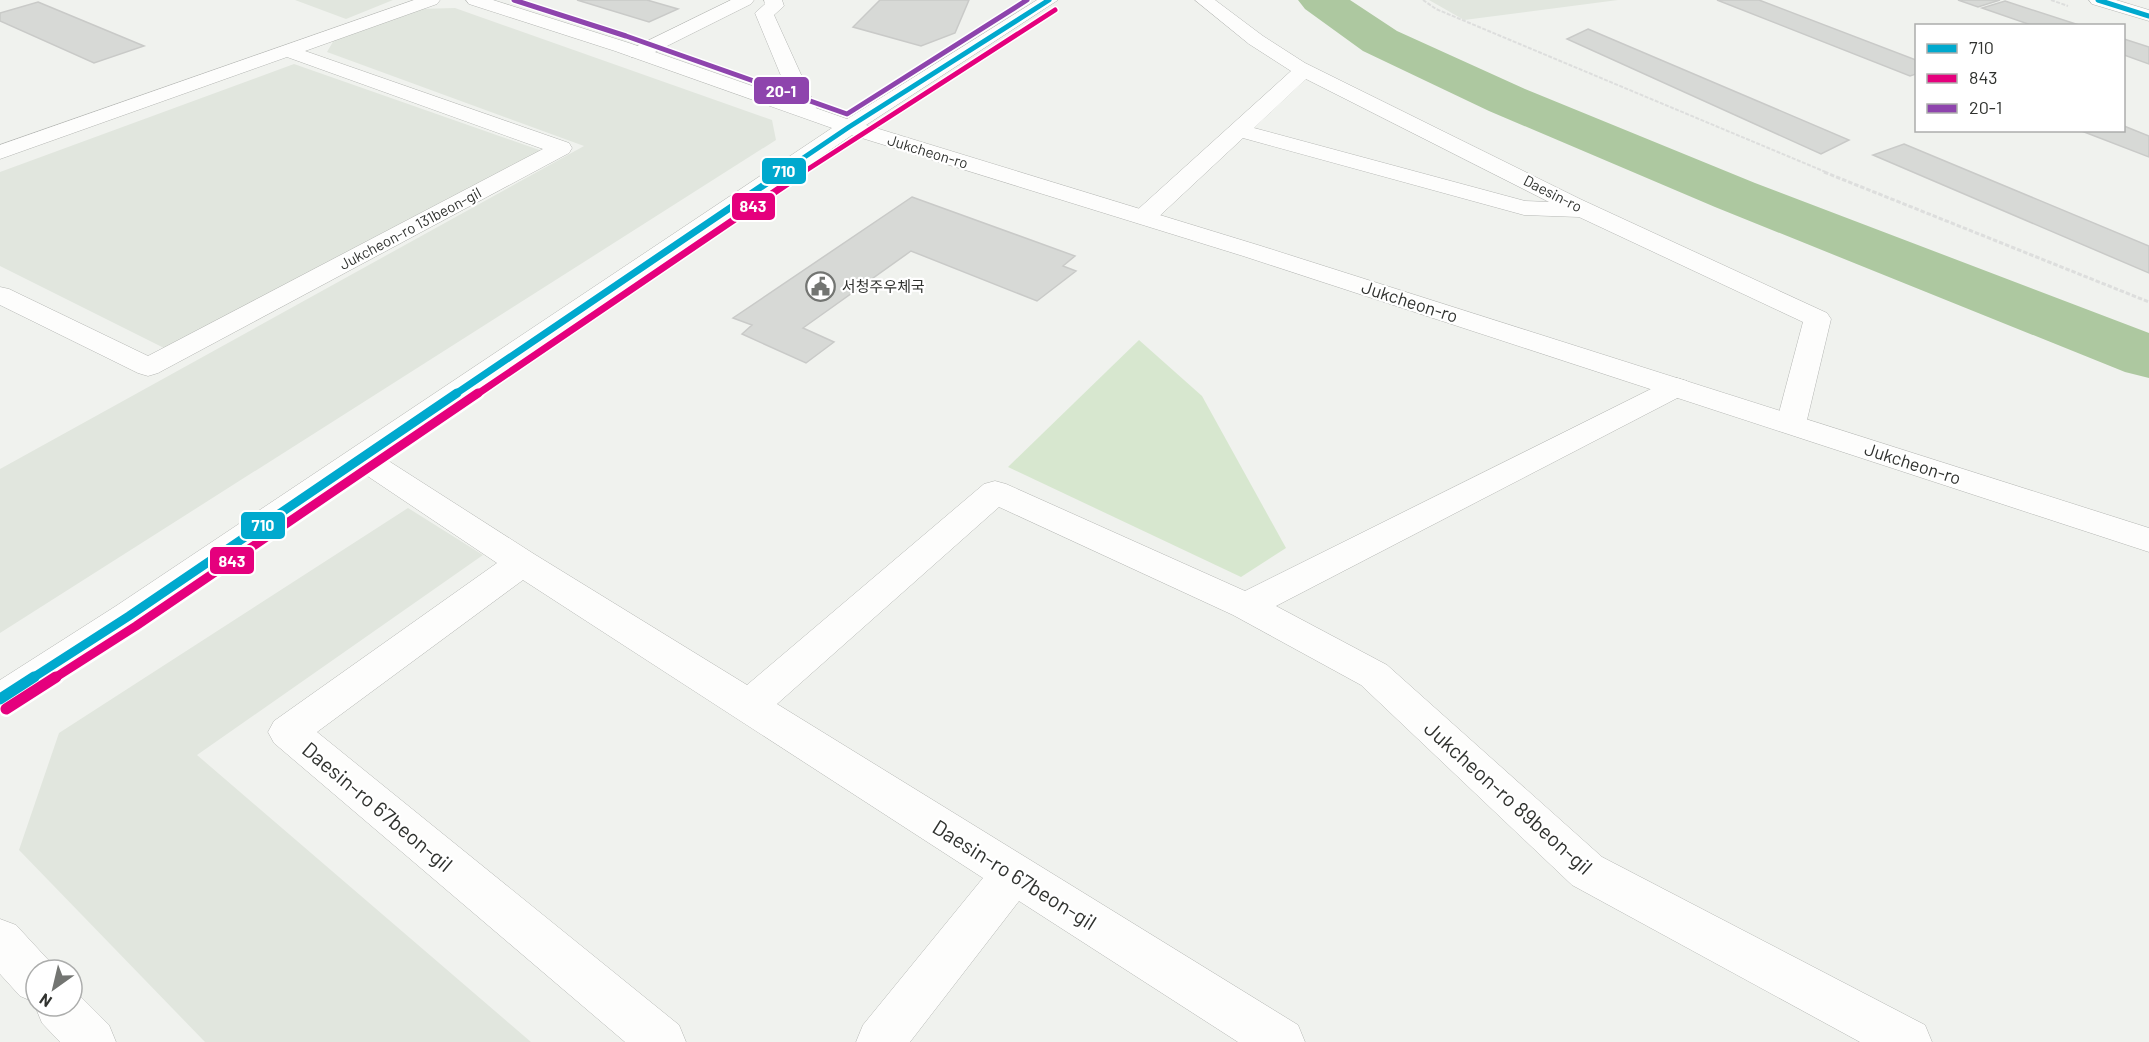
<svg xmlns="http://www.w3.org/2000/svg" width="2149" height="1042" viewBox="0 0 2149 1042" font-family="Barlow,'Noto Sans KR',sans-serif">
<rect width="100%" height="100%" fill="#f0f2ee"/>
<path fill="#e1e6de" d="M295,0H393L346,19Z
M1429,0H1618L1464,20Z
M455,8L772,120L776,140L0,633V469L584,146L327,52L334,40L418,9Z
M294,64L548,153L182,357L0,266V172Z
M408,508L483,555L197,755L531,1042H205L19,850L59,733Z"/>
<path fill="#d7e7cf" d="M1139,340L1202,396L1286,548L1241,577L1008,467Z"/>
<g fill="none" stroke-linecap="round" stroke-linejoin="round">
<path fill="#adc8a0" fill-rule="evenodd" d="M1298,0H1350L1397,31L1525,89L1755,183L2149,333V378L2125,372L1715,207L1489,111L1363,51L1305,9Z"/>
</g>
<path fill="#d7d9d6" stroke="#c9cac8" stroke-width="1.5" d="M577,0H647L678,9L649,22Z
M880,0H969L955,33L921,46L853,27Z
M1717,0H1759L1916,60V74L1910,76Z
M1958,0H2000L1978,7Z
M2005,1L2082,26H2034L1982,8Z
M38,2L144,46L94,63L0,21V13Z
M1588,29L1849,140L1821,154L1567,39Z
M2124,39L2149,47V64L2124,55Z
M2124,126L2149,136V157L2079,130H2124Z
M1904,144L2149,246V273L1873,155Z
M912,197L1075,256L1063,266L1076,271L1037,301L911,251L803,328L834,342L806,363L742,334L752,325L733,318Z"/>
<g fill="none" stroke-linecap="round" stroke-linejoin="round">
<defs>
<path id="minor" d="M414,0H440L437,4L305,51L569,143L572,148L569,153L158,373L148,376L138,373L0,305V287L9,289L148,356L543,149L287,57L0,159V145Z
M731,0H754L751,4L645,57H631L628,53L631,49Z
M764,0H782L784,6L774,15L818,112L814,116L807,118L800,116L796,112L755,13L765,4Z
M1195,0H1215L1263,36L1305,63L1580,199L1827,313L1831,319L1806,424L1802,431L1791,434L1780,431L1776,424L1803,322L1579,217L1524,215L1243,138L1153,222L1144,224L1135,222L1132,217L1135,212L1291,71L1249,44ZM1306,79L1549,202L1525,201L1254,128Z
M1677,378L1687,381L1692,387L1687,393L1276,606L1387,665L1602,857L1925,1025L1932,1042H1860L1572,885L1361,685L1233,615L999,507L777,704L1298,1025L1305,1042H1238L1019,901L910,1042H856L863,1025L983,878L523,580L317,732L679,1025L686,1042H625L274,743L268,732L274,721L497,563L351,465L346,458L351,451L362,448L373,451L534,554L747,685L984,484L995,481L1006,484L1245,591L1667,381Z
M0,919L16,925L52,964L55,970H36V1003L20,996L0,974Z
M72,988L109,1025L116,1042H60L42,1023L35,1006L36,1005L72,1006Z"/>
<path id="tertiary" d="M466,0H493L629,43L847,119L1037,0H1058L866,125L1261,246L2149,528V552L1243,256L852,135L142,626L13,710L0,714V680L116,606L832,128L615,51L469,4Z
M2089,0H2116L2149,10V21L2092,4Z"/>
</defs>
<use href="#minor" stroke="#b5b7b4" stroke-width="1"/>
<use href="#tertiary" stroke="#b5b7b4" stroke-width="1"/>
<path stroke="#dddedd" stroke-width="2" stroke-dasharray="4 1.5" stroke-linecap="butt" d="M1423,0L1436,9L1828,173
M2051,0L2068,6"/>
<path stroke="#dddedd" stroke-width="3" stroke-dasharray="4.5 2" stroke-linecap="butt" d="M1824,172L2149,302"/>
<use href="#minor" fill="#fdfdfc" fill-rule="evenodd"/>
<use href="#tertiary" fill="#fdfdfc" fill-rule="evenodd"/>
<defs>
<path id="bus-1-far3" d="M2098,0L2149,16
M781,173L849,127L1049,0"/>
<path id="bus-1-far2" d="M454,395L783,172"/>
<path id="bus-1-far1" d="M31,679L129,616L457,393"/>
<path id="bus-1" d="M0,699L34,677"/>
<path id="bus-2-far3" d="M802,173L1055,10"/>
<path id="bus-2-far2" d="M476,395L804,172"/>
<path id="bus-2-far1" d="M53,679L136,626L478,393"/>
<path id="bus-2" d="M6,709L56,677"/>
<path id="bus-3" d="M514,0L626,36L847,114L1027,0"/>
</defs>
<use href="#bus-1-far3" stroke="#fff" stroke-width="8"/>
<use href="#bus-1-far2" stroke="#fff" stroke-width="10"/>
<use href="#bus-1-far1" stroke="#fff" stroke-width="14"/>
<use href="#bus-1" stroke="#fff" stroke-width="16"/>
<use href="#bus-2-far3" stroke="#fff" stroke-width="8"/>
<use href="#bus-2-far2" stroke="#fff" stroke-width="10"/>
<use href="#bus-2-far1" stroke="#fff" stroke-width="14"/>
<use href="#bus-2" stroke="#fff" stroke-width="16"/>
<use href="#bus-3" stroke="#fff" stroke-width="8"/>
<use href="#bus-1-far3" stroke="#00a9ce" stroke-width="5"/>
<use href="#bus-1-far2" stroke="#00a9ce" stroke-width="7"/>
<use href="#bus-1-far1" stroke="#00a9ce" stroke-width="9"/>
<use href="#bus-1" stroke="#00a9ce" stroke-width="11"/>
<use href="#bus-2-far3" stroke="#e5007d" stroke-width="5"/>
<use href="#bus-2-far2" stroke="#e5007d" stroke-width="7"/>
<use href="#bus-2-far1" stroke="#e5007d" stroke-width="9"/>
<use href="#bus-2" stroke="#e5007d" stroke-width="11"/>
<use href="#bus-3" stroke="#8e44ad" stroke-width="5"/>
</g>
<defs>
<symbol id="civic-ring" viewBox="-11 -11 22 22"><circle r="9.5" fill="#fff" stroke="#737572" stroke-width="1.5"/><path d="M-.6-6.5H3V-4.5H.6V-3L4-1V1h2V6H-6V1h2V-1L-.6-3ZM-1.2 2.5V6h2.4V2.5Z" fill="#737572"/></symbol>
</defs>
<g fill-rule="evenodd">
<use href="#civic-ring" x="804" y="270" width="33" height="33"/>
</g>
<g text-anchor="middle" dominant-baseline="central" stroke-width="4.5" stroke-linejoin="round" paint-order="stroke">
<g font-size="15" fill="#30322f" stroke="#fff">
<text transform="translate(928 151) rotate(17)">Jukcheon-ro</text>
<text transform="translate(1553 193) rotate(27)">Daesin-ro</text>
<text transform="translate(410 228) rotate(-28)">Jukcheon-ro 131beon-gil</text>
</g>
<g font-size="15" fill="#30322f" stroke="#fff" text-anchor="start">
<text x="842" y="286">서청주우체국</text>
</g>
<g font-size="18" fill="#30322f" stroke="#fff">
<text transform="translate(1410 301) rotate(18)">Jukcheon-ro</text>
<text transform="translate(1913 463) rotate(18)">Jukcheon-ro</text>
</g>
<g font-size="21" fill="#30322f" stroke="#fff">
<text transform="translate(1509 797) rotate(42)">Jukcheon-ro 89beon-gil</text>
<text transform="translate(378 806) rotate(40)">Daesin-ro 67beon-gil</text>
<text transform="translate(1015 874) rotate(32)">Daesin-ro 67beon-gil</text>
</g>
</g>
<g stroke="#fff" stroke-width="2">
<rect x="753" y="76" width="57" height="29" rx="6" fill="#8e44ad"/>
<rect x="761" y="157" width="46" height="28" rx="6" fill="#00a9ce"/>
<rect x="731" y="192" width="45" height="29" rx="6" fill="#e5007d"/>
<rect x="240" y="511" width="46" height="29" rx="6" fill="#00a9ce"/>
<rect x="209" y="546" width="46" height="29" rx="6" fill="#e5007d"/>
</g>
<g font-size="16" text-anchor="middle" font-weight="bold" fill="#fff">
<text x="781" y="97">20-1</text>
<text x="784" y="177">710</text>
<text x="753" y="212">843</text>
<text x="263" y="531">710</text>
<text x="232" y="567">843</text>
</g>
<rect x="1915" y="24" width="210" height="108" fill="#ffffff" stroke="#acadac" stroke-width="1.5"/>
<rect x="1927" y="44" width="30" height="9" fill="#00a9ce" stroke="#acadac" stroke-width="1.5"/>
<text x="1969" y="54" font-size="18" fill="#30322f">710</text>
<rect x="1927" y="74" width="30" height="9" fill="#e5007d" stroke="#acadac" stroke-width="1.5"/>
<text x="1969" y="84" font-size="18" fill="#30322f">843</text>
<rect x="1927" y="104" width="30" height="9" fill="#8e44ad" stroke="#acadac" stroke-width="1.5"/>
<text x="1969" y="114" font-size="18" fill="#30322f">20-1</text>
<g transform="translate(54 988) rotate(214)"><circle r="28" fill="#ffffff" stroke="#acadac" stroke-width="1.5"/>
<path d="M0-4.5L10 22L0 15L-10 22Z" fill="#737572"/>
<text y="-9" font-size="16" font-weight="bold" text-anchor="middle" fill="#30322f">N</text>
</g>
</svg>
